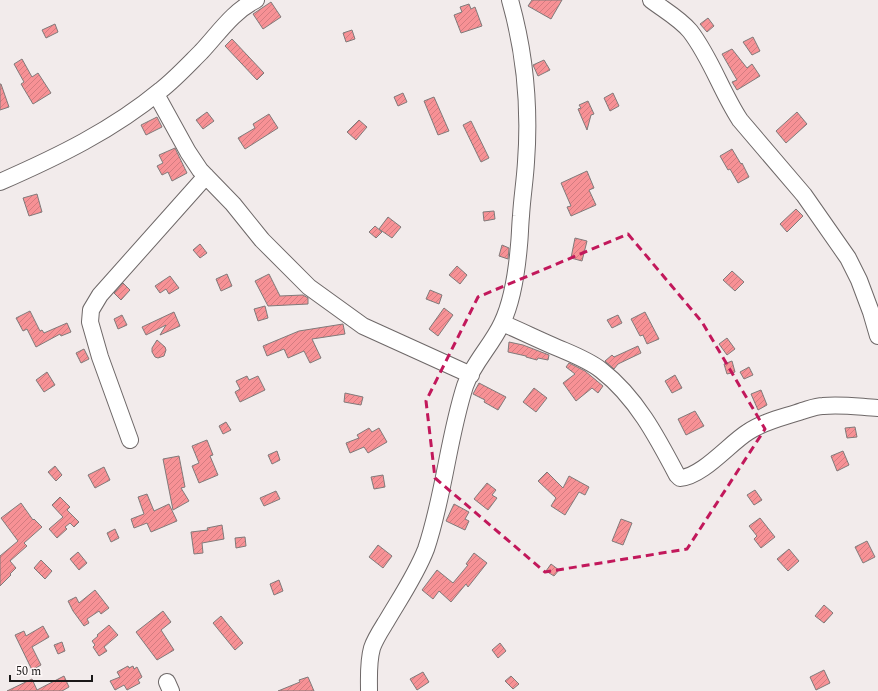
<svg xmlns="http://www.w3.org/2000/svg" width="878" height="691" viewBox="0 0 878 691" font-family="Spectral,serif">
<defs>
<pattern id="building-hatch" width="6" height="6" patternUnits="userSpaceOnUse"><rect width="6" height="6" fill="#f79195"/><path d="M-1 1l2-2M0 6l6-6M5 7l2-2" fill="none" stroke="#d37c80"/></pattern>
</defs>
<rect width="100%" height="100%" fill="#f2ebeb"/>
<path fill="url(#building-hatch)" stroke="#817a7a" d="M532,0H562L551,19L528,6Z
M271,2L281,17L263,29L253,14Z
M469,4L471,9L475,7L482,26L461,33L454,15L462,12L460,7Z
M708,18L714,26L707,32L700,24Z
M55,24L58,32L46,38L42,30Z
M352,30L355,39L346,42L343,33Z
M753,37L760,51L752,55L743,42Z
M232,39L264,73L257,80L225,46Z
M732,49L747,68L752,64L760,76L737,90L732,82L737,80L722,54Z
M22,59L32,77L38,73L51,93L33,104L21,84L24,82L14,64Z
M544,60L550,70L538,76L533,65Z
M0,84H1L9,107L0,110Z
M403,93L407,102L398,106L394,97Z
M613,93L619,106L610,111L604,98Z
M434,97L449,131L438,135L424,101Z
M588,101L594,114L591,115L587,130L578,109L581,108L579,105Z
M207,112L214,121L203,129L196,120Z
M797,112L807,124L786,143L776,131Z
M269,114L278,128L245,149L238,138L255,128L253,124Z
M157,117L162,127L146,135L141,125Z
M359,120L367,127L356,140L347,132Z
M471,121L489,158L481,162L463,125Z
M175,148L187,173L172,181L168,172L162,175L157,166L163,163L159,155Z
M732,149L741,164L742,163L749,177L738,183L730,169L728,170L720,156Z
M587,171L594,188L589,190L596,205L571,216L567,207L571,206L561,183Z
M37,194L42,212L29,216L23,198Z
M796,209L803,216L787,232L780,224Z
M494,211L495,219L484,221L483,212Z
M388,217L401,227L392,238L379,229Z
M375,226L382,232L376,238L369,232Z
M575,238L587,241L582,261L571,258Z
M200,244L207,253L200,258L193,250Z
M502,245L509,248L508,259L499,256Z
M457,266L467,275L460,284L449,275Z
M732,271L744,282L735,291L723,280Z
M227,274L232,286L221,291L216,279Z
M269,274L280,296L303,295L308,298V304L268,306L255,281Z
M170,276L179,288L169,294L166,289L160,293L155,286Z
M123,283L130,290L121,300L114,293Z
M430,290L442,295L439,304L426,299Z
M265,306L268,318L258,321L254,309Z
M444,308L453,315L438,336L429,329Z
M30,311L40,331L42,330L44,333L67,323L71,332L61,336L60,334L36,347L27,329L23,331L16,318Z
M174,312L180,326L160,335L166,325L146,335L142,327Z
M645,312L659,339L647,344L643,335L640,336L631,319Z
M122,315L127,325L118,329L114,319Z
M618,315L622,323L612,328L607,320Z
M343,324L345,334L312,339L321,358L310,363L304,351L288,358L284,349L267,356L263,346L299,331Z
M727,338L735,349L727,355L719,344Z
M157,340L165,347L166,350L164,356L158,358L155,357L152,352V348Z
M509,342L523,345L549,355L548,360L538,358L537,360L526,357V356L508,352Z
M638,346L641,353L618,364L614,369L605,361L612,355L614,357Z
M84,349L89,359L81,363L76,353Z
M732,361L735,372L727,374L724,364Z
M569,363L585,371L603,386L598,393L592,388L576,401L563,383L575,374L566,367Z
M749,367L753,375L744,379L740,372Z
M47,372L55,385L44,392L36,380Z
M675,375L682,388L672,393L665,381Z
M247,376L249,380L258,376L265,390L240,402L235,392L240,389L236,381Z
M479,383L506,397L498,410L484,402L485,400L473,394Z
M534,388L547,398L536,412L523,402Z
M761,390L767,405L758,410L751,394Z
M345,393L363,397L361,405L344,402Z
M695,411L704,426L686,435L678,419Z
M226,422L231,430L223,434L219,426Z
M855,427L857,437L847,438L845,428Z
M369,428L372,432L379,428L387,442L368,453L364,447L350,453L346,443L359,438L357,435Z
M207,440L213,455L210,456L218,475L199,483L192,466L199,463L192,446Z
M277,451L280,460L272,464L268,455Z
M843,451L849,465L837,471L831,456Z
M179,456L185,487L181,488L189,501L173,510L163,459Z
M55,466L62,475L56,481L48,472Z
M104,467L110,480L95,488L88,475Z
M547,472L563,488L569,476L589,487L585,495L579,492L565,515L551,506L556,498L538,481Z
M383,475L385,487L374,489L371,477Z
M487,483L496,490L492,495L497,498L488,510L474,499Z
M755,490L762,500L754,505L747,495Z
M276,491L280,499L264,506L260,498Z
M147,494L154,511L169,504L177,521L151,532L147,523L134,528L131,519L144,514L138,497Z
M60,497L70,507L67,510L79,522L74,527L70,523L65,527L67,529L57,538L49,529L63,517L52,505Z
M21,503L33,520L34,519L42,527L24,543L27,546L10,561L16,568L10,574L11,575L0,586V556L18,541L1,518Z
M454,504L469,512L465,519L469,521L465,530L446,521Z
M760,518L775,537L761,548L754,539L757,536L749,526Z
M621,519L632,523L623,545L612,541Z
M222,525L224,539L202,543L203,553L194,554L191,532L208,530L207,528Z
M115,529L119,538L111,542L107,533Z
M245,537L246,546L236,548L235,538Z
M867,541L875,557L863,563L855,547Z
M378,545L392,556L383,568L369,557Z
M789,549L799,561L788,571L777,559Z
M78,552L87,563L79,570L70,559Z
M474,553L487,563L468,587L466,584L451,602L439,591L433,599L422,590L437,570L453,583L468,565L466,564Z
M41,560L52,571L45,579L34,568Z
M551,564L559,570L554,576L546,571Z
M279,580L283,591L274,595L270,584Z
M95,590L109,608L101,614L99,611L87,619L89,623L84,626L73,611L68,601L76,597L79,603Z
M824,605L833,613L824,623L815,616Z
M163,611L171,622L161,630L174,650L157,660L136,632Z
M221,616L243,643L235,650L213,623Z
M109,625L118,635L104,647L107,651L99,656L93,647L95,645L92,641L98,636L97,635Z
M43,626L49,637L32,647L41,665L32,670L15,635L24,631L26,636Z
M62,642L65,651L58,654L54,645Z
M500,643L506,651L498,658L492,650Z
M128,666L129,668L133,666L134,669L137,667L142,677L138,680L140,683L127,690L124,685L115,690L110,681L120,677L117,672Z
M824,670L830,683L816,690L810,677Z
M423,672L429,682L417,690L410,679Z
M64,676L69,687L62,691H7L32,679L37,690Z
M511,676L519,684L513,689L505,681Z
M308,677L314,691H278L300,682L299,680Z"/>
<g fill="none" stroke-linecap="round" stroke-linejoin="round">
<defs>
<path id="minor" d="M651,0C664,10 679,18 690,31C711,58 721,91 740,120L804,195L848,258L859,280L871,312L878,336
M156,94L188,152L200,170L233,204L262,240L309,287L363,326L471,375
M0,182C57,157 113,130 161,90C175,79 188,65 201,52C218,34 233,11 256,0
M502,323C521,331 539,340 558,348C572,354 588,360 601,370C636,397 657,437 677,475L680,478C702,477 730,443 748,432C764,421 785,417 802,411C809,409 816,406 823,406C841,404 860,407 878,408
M130,440L100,357L90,322L91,310L100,295L206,176
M167,682L171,691
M369,691C369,677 368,662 372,648C375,639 381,630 386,622C400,598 416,575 426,549C444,496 448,439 465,386C473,363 492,345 502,323C512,302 517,269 519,245C520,236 520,226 521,216C522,198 525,180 526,162C530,108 525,53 510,0"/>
</defs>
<use href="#minor" stroke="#6e6868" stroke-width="18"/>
<use href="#minor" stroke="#fff" stroke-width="16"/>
</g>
<path fill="none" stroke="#c2185b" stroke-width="3" stroke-dasharray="8 5" stroke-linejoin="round" d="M628,234L702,322L765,429L687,549L545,572L435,478L426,401L478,297Z"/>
<path d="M10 675v6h82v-6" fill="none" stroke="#1a1818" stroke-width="2"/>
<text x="16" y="675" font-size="12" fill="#1a1818" stroke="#fef8f8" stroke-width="3" paint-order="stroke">50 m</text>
</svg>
